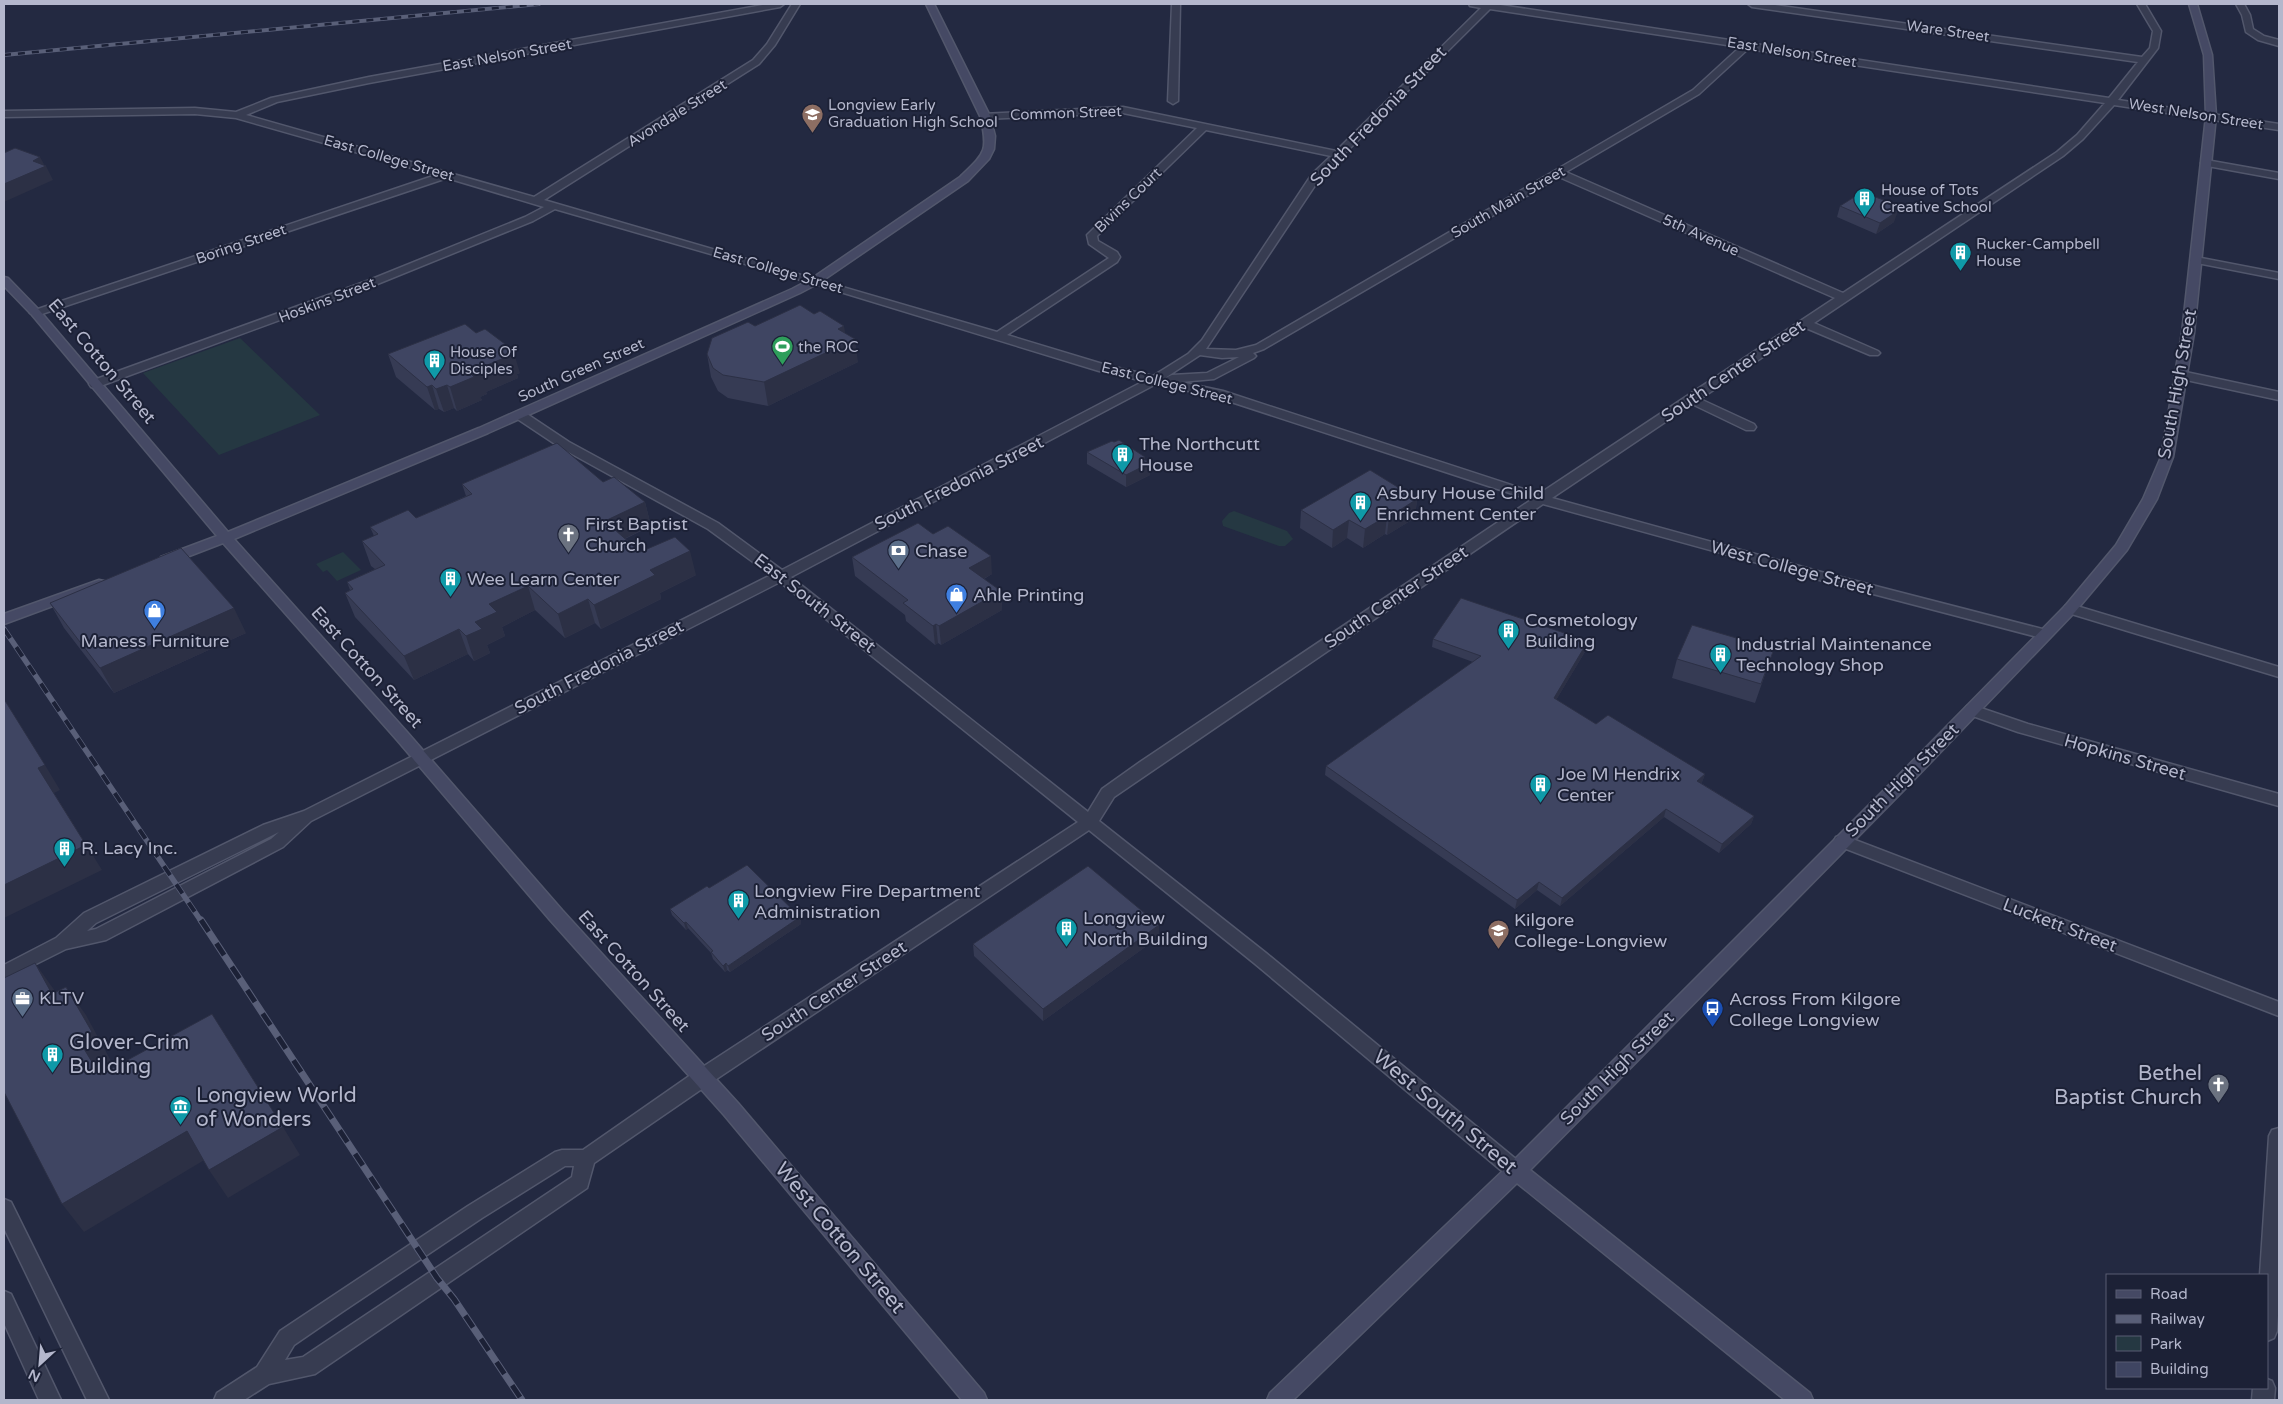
<svg xmlns="http://www.w3.org/2000/svg" width="2283" height="1404" viewBox="0 0 2283 1404" font-family="'Varela Round',sans-serif">
<rect width="100%" height="100%" fill="#232941"/>
<path fill="#253842" d="M240,338L320,415L219,455L143,373Z
M1234,511L1287,531L1293,539L1285,546H1279L1223,526L1222,521L1229,513Z
M343,552L361,570L337,581L327,570L323,572L316,564Z"/>
<g fill="none" stroke-linecap="round" stroke-linejoin="round">
<defs>
<path id="street" d="M768,4H784L780,7L369,83L277,102L246,115L534,197L753,60L767,44L792,4H800L775,45L759,64L544,200L997,332L1109,258L1089,244L1087,235L1197,128L1123,113L985,119L982,118V114L1123,107L1336,151L1481,8L1470,6L1469,4H1494L2109,98L2138,62L1752,7L1748,4H1768L2142,57L2150,48L2153,31L2137,4H2145L2161,31L2158,48L2118,100L2279,124V130L2114,105L2083,139L2063,156L1814,323L1878,351L1880,353L1878,355H1870L1806,328L1700,399L1754,424L1756,427L1754,430H1746L1692,404L1552,498L1821,572L2050,631L2052,634L2050,637L2045,639L1812,578L1543,504L1114,797L1099,821L1266,953L1523,1165L1526,1171L1523,1177L1516,1180L1509,1177L1254,963L1089,830L709,1084L594,1163L587,1188L315,1374L269,1384L244,1400H214L217,1393L257,1367L280,1331L468,1206L555,1152L562,1150H583L695,1072L1078,822L780,582L311,821L283,847L106,940L66,949L4,980V965L56,938L84,913L263,825L304,811L771,575L708,529L561,448L516,418L514,415L516,412H524L569,442L718,523L782,570L1144,381L1099,371L811,283L555,209L533,221L375,285L95,388L91,387L89,384L91,381L367,281L525,217L544,207L447,178L36,316L30,313L32,311L436,175L236,118L195,114L4,117V111L195,108L236,112L271,98L369,77ZM1490,9L1740,47L1693,90L1256,345L1236,350L1206,349L1320,178ZM1748,49L2105,103L2077,135L2057,152L1843,293L1566,172L1699,94ZM1206,130L1331,156L1312,174L1202,340L1188,354L1153,376L1106,365L1007,335L1117,262L1120,257L1117,252L1098,241L1097,236ZM1559,177L1835,298L1539,494L1223,391L1181,382L1214,379L1254,358L1256,356L1253,353L1264,349ZM1200,355L1222,358L1239,357L1207,373L1172,375L1165,378ZM1156,384L1216,397L1531,500L1140,762L1102,789L1088,812L791,577ZM279,832L271,839L96,929L87,931L96,923ZM565,1166H574L572,1177L303,1357L285,1360L294,1345L342,1312L482,1218Z
M1172,4H1180L1178,101L1173,104L1168,101Z
M2236,4H2244L2250,15L2253,29L2264,36L2279,40V46L2258,40L2246,32L2242,15Z
M2206,160L2279,173V179L2202,165L2201,163Z
M2196,257L2279,273V279L2192,262L2191,260Z
M2181,371L2279,392V400L2177,378L2175,375L2177,372Z
M2070,604L2279,667V677L2065,612L2063,609L2065,606Z
M1972,705L2028,724L2279,794V806L2018,732L1967,714L1964,710L1967,706Z
M1842,835L2279,1002V1016L1836,845L1834,841L1836,837Z
M2279,1128V1300L2277,1331L2274,1338L2267,1341V1275H2260L2269,1136L2272,1130Z
M4,1199L11,1202L109,1400H87L4,1228Z
M4,1291L11,1294L61,1400H39L4,1323Z
M2267,1379L2272,1381L2275,1388L2274,1400H2252L2253,1388H2267Z"/>
<path id="secondary" d="M926,4H934L990,116L995,136L994,149L989,159L968,181L819,283L800,293L488,433L234,539L407,732L562,910L738,1103L984,1393L987,1400H962L724,1115L550,920L397,740L223,543L171,563H161L159,560L161,557L217,536L32,315L4,286V277L8,278L40,311L228,532L479,428L792,289L811,279L960,177C985,153 989,151 980,116Z
M2189,4H2197L2212,55L2216,116L2194,333L2173,457L2157,499L2127,550L2075,612L1906,788L1530,1170L1810,1393L1813,1400H1785L1517,1183L1293,1400H1267L1270,1393L1509,1165L1894,780L2065,606L2116,545L2143,499L2161,457L2182,333L2206,116L2204,55Z
M99,580L104,581L106,584L104,587L4,624V614Z"/>
</defs>
<use href="#street" stroke="#52576c" stroke-width="3"/>
<use href="#secondary" stroke="#52576c" stroke-width="3"/>
<use href="#street" fill="#373c51" fill-rule="evenodd"/>
<use href="#secondary" fill="#454964" fill-rule="evenodd"/>
<defs>
<path id="rail-far2" d="M4,55L539,4"/>
<path id="rail-far1" d="M4,629L201,921"/>
<path id="rail" d="M201,920L437,1278L454,1299L522,1400"/>
</defs>
<use href="#rail-far2" stroke="#595f78" stroke-width="4"/>
<use href="#rail-far1" stroke="#595f78" stroke-width="5.5"/>
<use href="#rail" stroke="#595f78" stroke-width="7"/>
<use href="#rail-far2" stroke="#1c2136" stroke-width="2.5" stroke-dasharray="7" stroke-linecap="butt"/>
<use href="#rail-far1" stroke="#1c2136" stroke-width="4" stroke-dasharray="11" stroke-linecap="butt"/>
<use href="#rail" stroke="#1c2136" stroke-width="5" stroke-dasharray="14" stroke-linecap="butt"/>
</g>
<path fill="#363b54" d="M1840,206L1895,210L1894,222L1876,234L1837,217Z
M755,326L845,333L858,362L768,406L728,398L718,391L711,377L707,354Z
M388,354L520,373L517,374L518,378L486,392L487,394L480,397L482,400L457,411L454,408L444,412L439,409L435,410L396,377Z
M1087,452L1145,457V460L1150,475L1126,487L1087,464Z
M603,482L645,502L651,526L625,539L640,552L696,575L660,593L661,599L601,629L595,623L565,638L535,610L502,627L505,636L487,645L490,653L474,661L468,654L414,680L355,617L345,593L350,590L347,582L375,569L371,566L362,541L374,536L370,527L416,518L466,496L462,484Z
M1417,499L1415,518L1387,535L1385,534L1363,548L1347,538L1332,548L1300,528L1301,510Z
M852,557L992,574L984,579L1001,591L1002,610L941,645L938,643L935,645L906,621L905,615L855,576Z
M50,603L246,633L114,693L64,628Z
M1433,639L1588,641L1586,650L1556,700L1596,724L1705,774L1702,782L1701,783L1754,816L1751,824L1719,853L1664,817L1560,906L1537,890L1515,909L1325,775L1326,766L1473,662L1432,647Z
M1774,649L1755,703L1672,678L1677,659Z
M709,888L800,917L801,924L730,972L727,970L725,972L713,959L711,953L688,928L686,930L672,915L670,909Z
M1159,925V937L1043,1021L974,956L973,944Z"/>
<path fill="#2c3045" d="M40,157L45,166H46L53,180L4,202V184L33,161Z
M1897,205L1894,213L1898,211L1894,222L1876,234L1880,223L1892,208Z
M844,326L847,343L855,339L858,362L768,406L764,382L838,329Z
M513,350L520,373L517,374L518,378L486,392L487,394L480,397L482,400L457,411L450,387L478,369L507,352Z
M432,385L439,409L435,410L427,387Z
M447,385L454,408L444,412L436,389Z
M1145,457V466L1150,463V475L1126,487V475L1142,458Z
M1417,499L1415,518L1387,535L1389,517Z
M645,502L651,526L611,545L605,521Z
M1387,516L1385,534L1363,548L1365,529Z
M1349,520L1347,538L1332,548L1333,530Z
M690,551L696,575L660,593L661,599L601,629L594,605L650,570Z
M991,556L992,574L970,586L969,568Z
M528,586L535,610L502,627L505,636L487,645L490,653L474,661L466,636L475,622L489,604Z
M1001,591L1002,610L941,645L939,626Z
M588,599L595,623L565,638L558,614Z
M234,608L246,633L114,693L100,668Z
M936,624L938,643L935,645L933,626Z
M459,629L468,654L414,680L404,656Z
M1588,641L1586,650L1552,707L1554,698Z
M45,765L60,790L54,793L102,870L4,918V885L38,768Z
M1705,774L1702,782L1694,789L1697,781Z
M1666,809L1664,817L1560,906L1562,898Z
M1754,816L1751,824L1719,853L1722,844Z
M1539,882L1537,890L1515,909L1517,900Z
M800,917L801,924L730,972L728,966Z
M686,922L688,928L686,930L684,923Z
M1159,925V937L1043,1021V1009Z
M35,963L55,991L72,1022L52,994Z
M726,963L727,970L725,972L723,966Z
M66,987L86,1015L111,1061L99,1068L120,1104L100,1075L78,1039Z
M283,1127L300,1155L228,1198L209,1170Z
M187,1131L206,1159L84,1232L62,1204Z"/>
<path fill="#3f4562" stroke="#2c3045" d="M15,148L40,157L33,161L46,166L4,184V153Z
M1862,192L1897,205L1892,208L1898,211L1880,223L1840,206Z
M800,305L814,314L820,311L844,326L838,329L855,339L764,382L723,375L713,368L707,354L712,338L748,322L755,326Z
M465,324L476,333L485,329L513,350L507,352L511,355L478,369L480,371L471,374L474,377L450,387L447,385L436,389L432,385L427,387L388,354Z
M1119,440L1145,457L1142,458L1150,463L1126,475L1087,452L1112,441L1114,442Z
M557,443L603,482L614,477L645,502L605,521L640,552L675,537L690,551L650,570L655,575L594,605L588,599L558,614L528,586L489,604L497,612L475,622L482,629L466,636L459,629L404,656L345,593L353,589L347,582L385,565L362,541L378,534L370,527L408,510L416,518L472,494L462,484Z
M1370,470L1417,499L1389,517L1387,516L1365,529L1349,520L1333,530L1301,510Z
M918,523L933,534L948,526L991,556L969,568L1001,591L939,626L936,624L933,626L903,603L908,600L852,557Z
M181,548L234,608L100,668L50,603Z
M1461,598L1588,641L1554,698L1596,724L1608,715L1705,774L1697,781L1754,816L1722,844L1666,809L1562,898L1539,882L1517,900L1326,766L1481,656L1433,639Z
M1692,625L1774,649L1761,684L1677,659Z
M4,699L45,765L38,768L86,845L4,885Z
M747,865L800,917L728,966L726,963L723,966L711,952L713,951L686,922L684,923L670,909L707,886L709,888Z
M1088,866L1159,925L1043,1009L973,944Z
M35,963L52,994L66,987L92,1032L78,1039L100,1075L212,1014L283,1127L209,1170L187,1131L62,1204L4,1092V978Z"/>
<defs>
<symbol id="school-pin" viewBox="-11 -11 22 30"><path d="M0 17L-7.5 6A9.5 9.5 0 1 1 7.5 6Z" fill="#8d6e63" stroke="#1c2136"/><path d="M0-5L7-2L0 1L-7-2ZM-4 1L0 2.5L4 1V4Q0 6-4 4Z" fill="#fff"/></symbol>
<symbol id="building-pin" viewBox="-11 -11 22 30"><path d="M0 17L-7.5 6A9.5 9.5 0 1 1 7.5 6Z" fill="#0f9aa8" stroke="#1c2136"/><path d="M-4-6H4V6H1V3H-1V6H-4ZM-2.5-4.3h1.7v1.8h-1.7ZM.8-4.3h1.7v1.8H.8ZM-2.5-1h1.7V.8h-1.7ZM.8-1h1.7V.8H.8Z" fill="#fff"/></symbol>
<symbol id="stadium-pin" viewBox="-11 -11 22 30"><path d="M0 17L-7.5 6A9.5 9.5 0 1 1 7.5 6Z" fill="#2e9e5b" stroke="#1c2136"/><path d="M0-5a6.5 5 0 1 0 0 10a6.5 5 0 1 0 0-10ZM-3.5-1.8h7v3.6h-7Z" fill="#fff"/></symbol>
<symbol id="church-pin" viewBox="-11 -11 22 30"><path d="M0 17L-7.5 6A9.5 9.5 0 1 1 7.5 6Z" fill="#6b7280" stroke="#1c2136"/><path d="M-1.2-6h2.4v3.5h3.3v2.4h-3.3V6h-2.4V-.1h-3.3v-2.4h3.3Z" fill="#fff"/></symbol>
<symbol id="bank-pin" viewBox="-11 -11 22 30"><path d="M0 17L-7.5 6A9.5 9.5 0 1 1 7.5 6Z" fill="#5c6f8a" stroke="#1c2136"/><path d="M-6-4H6V4H-6ZM0-2.3a2.3 2.3 0 1 0 0 4.6a2.3 2.3 0 1 0 0-4.6Z" fill="#fff"/></symbol>
<symbol id="shop-pin" viewBox="-11 -11 22 30"><path d="M0 17L-7.5 6A9.5 9.5 0 1 1 7.5 6Z" fill="#3f7fe0" stroke="#1c2136"/><path d="M-5-2.5h2.3a2.7 3.5 0 0 1 5.4 0H5L5.5 6h-11ZM-1.5-2.5h3a1.5 2.3 0 0 0-3 0Z" fill="#fff"/></symbol>
<symbol id="university-pin" viewBox="-11 -11 22 30"><path d="M0 17L-7.5 6A9.5 9.5 0 1 1 7.5 6Z" fill="#8d6e63" stroke="#1c2136"/><path d="M0-5L7-2L0 1L-7-2ZM-4 1L0 2.5L4 1V4Q0 6-4 4Z" fill="#fff"/></symbol>
<symbol id="office-pin" viewBox="-11 -11 22 30"><path d="M0 17L-7.5 6A9.5 9.5 0 1 1 7.5 6Z" fill="#5c6f8a" stroke="#1c2136"/><path d="M-6-3h4V-5.5h4V-3h4V5H-6ZM-1-4.5V-3h2v-1.5ZM-6 0V1H6V0Z" fill="#fff"/></symbol>
<symbol id="bus-pin" viewBox="-11 -11 22 30"><path d="M0 17L-7.5 6A9.5 9.5 0 1 1 7.5 6Z" fill="#1a4fb4" stroke="#1c2136"/><path d="M-5-6H5V4H4V6H2V4H-2V6H-4V4H-5ZM-3.5-4V0h7V-4ZM-3.5 1.2v1.5H-2V1.2ZM2 1.2v1.5H3.5V1.2Z" fill="#fff"/></symbol>
<symbol id="museum-pin" viewBox="-11 -11 22 30"><path d="M0 17L-7.5 6A9.5 9.5 0 1 1 7.5 6Z" fill="#0f9aa8" stroke="#1c2136"/><path d="M0-6L6-3V-2H-6V-3ZM-5-1h2V3h-2ZM-1-1h2V3h-2ZM3-1h2V3H3ZM-6 4H6V6H-6Z" fill="#fff"/></symbol>
</defs>
<g fill-rule="evenodd">
<use href="#school-pin" x="800" y="102" width="25" height="34"/>
<use href="#building-pin" x="1852" y="186" width="25" height="34"/>
<use href="#building-pin" x="1948" y="240" width="25" height="34"/>
<use href="#stadium-pin" x="770" y="334" width="25" height="34"/>
<use href="#building-pin" x="422" y="348" width="25" height="34"/>
<use href="#building-pin" x="1110" y="442" width="25" height="34"/>
<use href="#building-pin" x="1348" y="490" width="25" height="34"/>
<use href="#church-pin" x="556" y="522" width="25" height="34"/>
<use href="#bank-pin" x="886" y="538" width="25" height="34"/>
<use href="#building-pin" x="438" y="566" width="25" height="34"/>
<use href="#shop-pin" x="944" y="582" width="25" height="34"/>
<use href="#shop-pin" x="142" y="598" width="25" height="34"/>
<use href="#building-pin" x="1496" y="618" width="25" height="34"/>
<use href="#building-pin" x="1708" y="642" width="25" height="34"/>
<use href="#building-pin" x="1528" y="772" width="25" height="34"/>
<use href="#building-pin" x="52" y="836" width="25" height="34"/>
<use href="#building-pin" x="726" y="888" width="25" height="34"/>
<use href="#building-pin" x="1054" y="916" width="25" height="34"/>
<use href="#university-pin" x="1486" y="918" width="25" height="34"/>
<use href="#office-pin" x="10" y="986" width="25" height="34"/>
<use href="#bus-pin" x="1700" y="996" width="25" height="34"/>
<use href="#building-pin" x="40" y="1042" width="25" height="34"/>
<use href="#church-pin" x="2206" y="1072" width="25" height="34"/>
<use href="#museum-pin" x="168" y="1094" width="25" height="34"/>
</g>
<g text-anchor="middle" dominant-baseline="central" stroke-width="4" stroke-linejoin="round" paint-order="stroke">
<g font-size="15" fill="#b4b7cc" stroke="#1c2136">
<text transform="translate(1948 31) rotate(8)">Ware Street</text>
<text transform="translate(1792 52) rotate(9)">East Nelson Street</text>
<text transform="translate(507 55) rotate(-10)">East Nelson Street</text>
<text transform="translate(677 113) rotate(-32)">Avondale Street</text>
<text transform="translate(1066 113) rotate(-2)">Common Street</text>
<text transform="translate(2196 114) rotate(9)">West Nelson Street</text>
<text transform="translate(389 158) rotate(16)">East College Street</text>
<text transform="translate(1128 200) rotate(-44)">Bivins Court</text>
<text transform="translate(1508 202) rotate(-30)">South Main Street</text>
<text transform="translate(1701 235) rotate(24)">5th Avenue</text>
<text transform="translate(241 244) rotate(-19)">Boring Street</text>
<text transform="translate(778 270) rotate(16)">East College Street</text>
<text transform="translate(327 300) rotate(-21)">Hoskins Street</text>
<text transform="translate(581 370) rotate(-24)">South Green Street</text>
<text transform="translate(1167 383) rotate(14)">East College Street</text>
</g>
<g font-size="15" fill="#b4b7cc" stroke="#1c2136" text-anchor="start">
<text x="828" y="105">Longview Early<tspan x="828" dy="17">Graduation High School</tspan></text>
<text x="1881" y="190">House of Tots<tspan x="1881" dy="17">Creative School</tspan></text>
<text x="1976" y="244">Rucker-Campbell<tspan x="1976" dy="17">House</tspan></text>
<text x="798" y="347">the ROC</text>
<text x="450" y="352">House Of<tspan x="450" dy="17">Disciples</tspan></text>
</g>
<g font-size="18" fill="#b4b7cc" stroke="#1c2136">
<text transform="translate(1378 116) rotate(-46)">South Fredonia Street</text>
<text transform="translate(102 361) rotate(50)">East Cotton Street</text>
<text transform="translate(1733 371) rotate(-34)">South Center Street</text>
<text transform="translate(2177 384) rotate(-80)">South High Street</text>
<text transform="translate(959 483) rotate(-27)">South Fredonia Street</text>
<text transform="translate(1792 568) rotate(15)">West College Street</text>
<text transform="translate(1396 597) rotate(-34)">South Center Street</text>
<text transform="translate(815 603) rotate(38)">East South Street</text>
<text transform="translate(367 667) rotate(48)">East Cotton Street</text>
<text transform="translate(599 667) rotate(-27)">South Fredonia Street</text>
<text transform="translate(2125 757) rotate(16)">Hopkins Street</text>
<text transform="translate(1902 780) rotate(-45)">South High Street</text>
<text transform="translate(2060 925) rotate(21)">Luckett Street</text>
<text transform="translate(634 971) rotate(48)">East Cotton Street</text>
<text transform="translate(834 991) rotate(-33)">South Center Street</text>
<text transform="translate(1617 1068) rotate(-45)">South High Street</text>
</g>
<g font-size="18" fill="#b4b7cc" stroke="#1c2136" text-anchor="start">
<text x="1139" y="444">The Northcutt<tspan x="1139" dy="21">House</tspan></text>
<text x="1376" y="493">Asbury House Child<tspan x="1376" dy="21">Enrichment Center</tspan></text>
<text x="585" y="524">First Baptist<tspan x="585" dy="21">Church</tspan></text>
<text x="915" y="551">Chase</text>
<text x="467" y="579">Wee Learn Center</text>
<text x="973" y="595">Ahle Printing</text>
<text x="1525" y="620">Cosmetology<tspan x="1525" dy="21">Building</tspan></text>
<text x="155" y="641" text-anchor="middle">Maness Furniture</text>
<text x="1736" y="644">Industrial Maintenance<tspan x="1736" dy="21">Technology Shop</tspan></text>
<text x="1557" y="774">Joe M Hendrix<tspan x="1557" dy="21">Center</tspan></text>
<text x="81" y="848">R. Lacy Inc.</text>
<text x="754" y="891">Longview Fire Department<tspan x="754" dy="21">Administration</tspan></text>
<text x="1083" y="918">Longview<tspan x="1083" dy="21">North Building</tspan></text>
<text x="1514" y="920">Kilgore<tspan x="1514" dy="21">College-Longview</tspan></text>
<text x="39" y="998">KLTV</text>
<text x="1729" y="999">Across From Kilgore<tspan x="1729" dy="21">College Longview</tspan></text>
</g>
<g font-size="21" fill="#b4b7cc" stroke="#1c2136" text-anchor="start">
<text x="69" y="1042">Glover-Crim<tspan x="69" dy="24">Building</tspan></text>
<text x="2202" y="1073" text-anchor="end">Bethel<tspan x="2202" dy="24">Baptist Church</tspan></text>
<text x="196" y="1095">Longview World<tspan x="196" dy="24">of Wonders</tspan></text>
</g>
<g font-size="21" fill="#b4b7cc" stroke="#1c2136">
<text transform="translate(1445 1112) rotate(40)">West South Street</text>
<text transform="translate(840 1238) rotate(50)">West Cotton Street</text>
</g>
</g>
<rect width="2283" height="1404" fill="none" stroke="#b4b7cc" stroke-width="10"/>
<rect x="2106" y="1274" width="162" height="115" fill="#1c2136" stroke="#595d72"/>
<rect x="2116" y="1290" width="25" height="8" fill="#454964" stroke="#595d72"/>
<text x="2150" y="1299" font-size="15" fill="#b4b7cc">Road</text>
<rect x="2116" y="1315" width="25" height="8" fill="#595f78" stroke="#595d72"/>
<text x="2150" y="1324" font-size="15" fill="#b4b7cc">Railway</text>
<rect x="2116" y="1336" width="25" height="15" fill="#253842" stroke="#595d72"/>
<text x="2150" y="1349" font-size="15" fill="#b4b7cc">Park</text>
<rect x="2116" y="1362" width="25" height="15" fill="#3f4562" stroke="#595d72"/>
<text x="2150" y="1374" font-size="15" fill="#b4b7cc">Building</text>
<g transform="translate(40 1364) rotate(206)" stroke="#1c2136" stroke-width="4" paint-order="stroke">
<path d="M0-4L9 19L0 12L-9 19Z" fill="#b4b7cc"/>
<text y="-8" font-size="14" font-weight="bold" text-anchor="middle" fill="#b4b7cc">N</text>
</g>
</svg>
